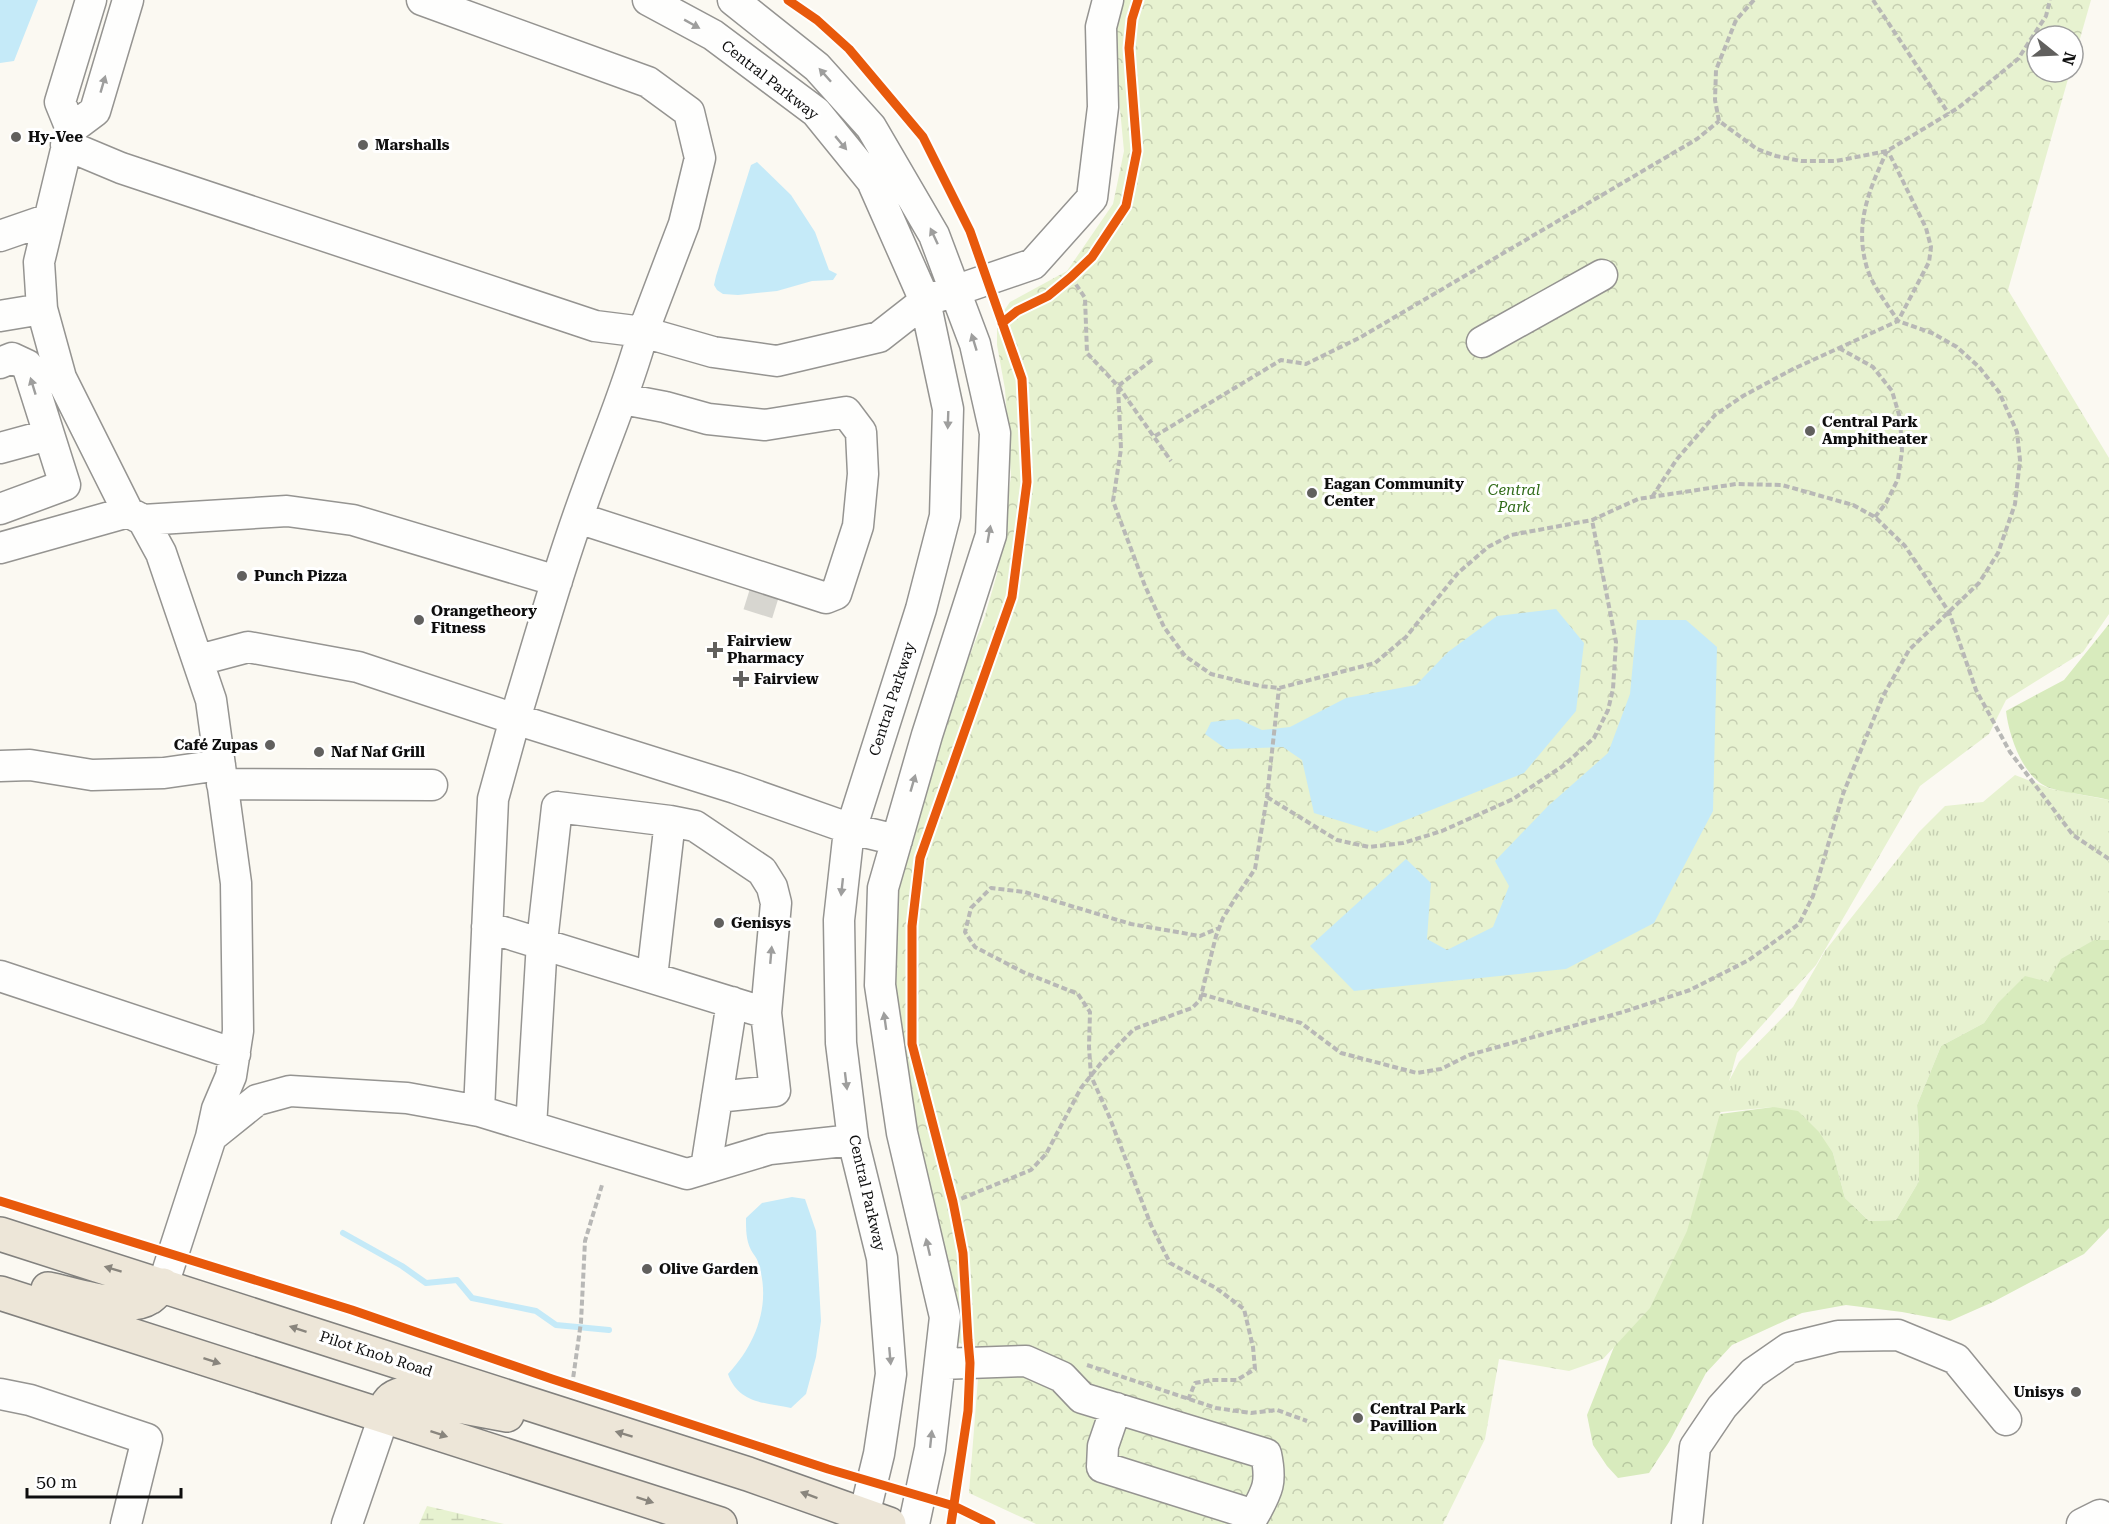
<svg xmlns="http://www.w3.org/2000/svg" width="2109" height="1524" viewBox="0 0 2109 1524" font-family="'Roboto Serif',serif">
<defs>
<pattern id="grass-tufts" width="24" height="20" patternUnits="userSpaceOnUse" patternTransform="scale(1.5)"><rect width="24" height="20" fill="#e7f2d0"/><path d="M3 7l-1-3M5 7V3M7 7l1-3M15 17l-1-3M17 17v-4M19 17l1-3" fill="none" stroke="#c5ceb1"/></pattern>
<pattern id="forest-crowns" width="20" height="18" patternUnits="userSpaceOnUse" patternTransform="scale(1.5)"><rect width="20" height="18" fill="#d8ebbd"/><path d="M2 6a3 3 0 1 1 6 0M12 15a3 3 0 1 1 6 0" fill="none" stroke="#b8c8a1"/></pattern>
<pattern id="wetland-marsh" width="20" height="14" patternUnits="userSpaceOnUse" patternTransform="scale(1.5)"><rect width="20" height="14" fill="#e7f2d0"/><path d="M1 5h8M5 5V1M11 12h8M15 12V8" fill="none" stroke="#c5ceb1"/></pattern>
<pattern id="park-crowns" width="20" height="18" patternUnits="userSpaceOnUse" patternTransform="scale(1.5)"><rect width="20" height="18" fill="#e7f2d0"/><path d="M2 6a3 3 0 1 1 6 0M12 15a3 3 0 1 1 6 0" fill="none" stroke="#c5ceb1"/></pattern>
</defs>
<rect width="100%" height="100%" fill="#fbf9f2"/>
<path fill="url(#grass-tufts)" d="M2015,775L2051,789L2109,800V940H2094L2048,982L1997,1004L1984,1023L1941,1046L1917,1105L1919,1138V1181L1896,1220L1869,1221L1845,1198L1833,1153L1773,1107L1712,1113L1739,1062L1793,1007L1825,951L1919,832L1945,806L1983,802Z"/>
<path fill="url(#forest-crowns)" d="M2109,624V800C2090,795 2071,794 2053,789C2024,782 2009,737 2006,711L2064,680Z
M2094,940H2109V1228L2084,1254L1993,1302L1950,1321L1902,1312L1846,1305L1802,1313L1732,1345L1706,1373L1669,1442L1649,1473L1618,1478L1607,1466L1593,1445L1587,1415L1627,1314L1704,1144L1720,1114L1773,1107L1798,1111L1819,1132L1833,1153L1845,1198L1869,1221L1896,1220L1919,1181V1138L1917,1105L1941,1046L1984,1023L1997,1004L2025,976L2048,982L2061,959Z"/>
<path fill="url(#wetland-marsh)" d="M427,1506L504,1524H419Z"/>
<path fill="url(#park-crowns)" d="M1122,0H2091L2073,63V36H2037V72H2070L2008,290L2109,458V614L2083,652L2006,700L1989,734L1920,786L1816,965L1737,1053L1687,1231L1650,1308L1603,1359L1569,1371L1499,1359L1485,1439L1443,1524H1036L969,1493L980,1353L956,1341L922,1157L896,1038L892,946L904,851L942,726L984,619L997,574L1011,476L1005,389L997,345V321L1010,302L1067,271L1113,204L1124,151L1116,68V17Z"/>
<path fill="#c5eaf8" d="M0,0H38L14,61L0,63Z
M757,162L791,195L815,232L829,270L837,274L833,280L812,281L777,291L738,295L723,294L717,290L714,285L716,276L751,165Z
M1556,609L1584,643L1576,711L1524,773L1376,832L1314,813L1302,760L1283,747L1226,749L1205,734L1211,722L1238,719L1262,730L1290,727L1346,698L1416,685L1448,652L1497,616Z
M1637,620H1686L1717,647L1713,811L1654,923L1566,969L1354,991L1310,946L1406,859L1431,883L1427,939L1447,950L1493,927L1509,886L1495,861L1548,806L1608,753L1630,694Z
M792,1197L805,1199L816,1231L821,1321L816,1357L806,1394L791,1408C765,1403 738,1403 728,1374C756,1344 772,1304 758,1262C757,1258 753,1254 751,1250C746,1240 746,1230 746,1218L762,1203Z"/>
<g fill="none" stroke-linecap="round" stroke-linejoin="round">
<path stroke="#c5eaf8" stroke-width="6" d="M343,1233L402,1266L426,1283L457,1280L472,1298L536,1311L556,1325L609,1330"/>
<path stroke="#d7d6d0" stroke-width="30" stroke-dasharray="30 15" stroke-linecap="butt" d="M748,595L777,604"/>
<defs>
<path id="minor" d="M128,0L95,111L71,129L39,262L42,309L61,378L128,512L143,520L161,553L211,700L236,883L238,1031L231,1076L217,1109L211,1137L163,1285
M422,0L648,82L689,112L700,158L684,224L643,332L713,352L777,361L879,337L925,301L1033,264L1092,198L1103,107L1101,27L1108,0
M648,0L713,35L816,112L872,181L925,301L948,409L945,516L921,609L848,839L839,920L841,1043L853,1140L882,1258L891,1374L879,1454L862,1524
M733,0L817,67L871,127L934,235L975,344L995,433L991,535L927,735L883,888L880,985L902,1133L945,1317L930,1449L914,1524
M71,129L60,102L91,0
M66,145L121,168L595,326L643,332C629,384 608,433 590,483C561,561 539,640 515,719L735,788L851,829L897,840
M0,236L49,219
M0,316L42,309
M1482,342L1602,275
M0,363L12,358L27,365L65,485L0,509
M0,448L48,435
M578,518L826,598L836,594L858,526L863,474L861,432L846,412L765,425L708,419L665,407L623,399
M143,520L287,511L353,520L557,581
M0,548L128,512
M199,660L248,647L358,667L515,719L493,799L479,1111L687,1174L770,1149L853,1140
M0,766L30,765L92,775L164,773L220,765
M222,784L432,785
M670,821L695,826L762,871L772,887L776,903L766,1013
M487,927L766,1013L775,1091L717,1097
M0,976L235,1054
M531,1127L542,942L557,807L670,821L652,977
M211,1137L257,1100L290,1091L407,1098L479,1111
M706,1168L732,1002
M940,1364L1026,1361L1062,1377L1082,1398L1266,1454C1272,1482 1268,1490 1254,1515L1102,1467L1103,1446L1116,1408
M0,1394L30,1400L147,1439L126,1524
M347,1524L384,1416
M1687,1524L1695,1447L1722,1407L1753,1373L1789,1348L1838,1336L1898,1335L1956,1359L2006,1420
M2082,1524L2100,1515L2105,1524"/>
<path id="major" d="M0,1234L748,1474L889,1524
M48,1289C74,1294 126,1313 149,1298C154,1295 158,1289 163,1285
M0,1293L720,1524
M384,1416C386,1405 388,1399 399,1395L507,1415"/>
</defs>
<use href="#minor" stroke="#959491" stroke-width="33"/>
<use href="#major" stroke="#82817e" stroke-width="36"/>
<path stroke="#b8b8b6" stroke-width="4" stroke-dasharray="6 3" stroke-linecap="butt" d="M1754,0L1736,20L1716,70L1715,100L1719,121L1757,149L1776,156L1801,161H1836L1887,151L1958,108L2018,59L2046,16L2050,0
M1873,0L1949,114
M1071,277L1085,298L1087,353L1118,386L1171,461
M1839,348L1873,367L1892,391L1900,418L1902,451L1898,479L1886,503L1875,517
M1152,360L1118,386L1121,449L1113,501L1145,586L1164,627L1185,656L1211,674L1260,686L1279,688L1375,663L1406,637L1458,573L1488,547L1511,535L1592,520L1638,499L1736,484L1782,485L1853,505L1875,517L1905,546L1949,612L1976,690L2010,752L2073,835L2109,859
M1155,436L1281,360L1306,364L1361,337L1697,139L1719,121
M1652,497L1677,459L1715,415L1743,396L1793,369L1898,321L1929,262L1931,247L1926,228L1888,151
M1267,797L1337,840L1369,847L1403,843L1442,831L1513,799L1563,766L1594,738L1608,710L1613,689L1616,642L1592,520
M1201,994L1301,1023L1341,1053L1417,1073L1441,1069L1469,1055L1623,1012L1690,990L1749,960L1799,924L1813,896L1843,794L1883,696L1909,650L1979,583L1998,553L2015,504L2020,460L2017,432L1999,392L1979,367L1957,347L1932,333L1898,321C1888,305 1873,287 1867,268C1854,224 1869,190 1887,151
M953,1202L1031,1170L1046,1154L1081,1088L1101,1063L1134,1029L1192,1008L1200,1000L1216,936L1223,918L1238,894L1255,869L1267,797L1279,688
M1087,1365L1216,1408L1251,1413L1277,1410L1307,1421
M572,1386L581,1322L585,1241L602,1185
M1188,1400L1195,1383L1211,1380H1237L1255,1369L1253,1347L1244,1309L1216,1288L1170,1263L1151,1225L1109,1116L1091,1076L1089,1047L1090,1012L1078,994L1023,972L975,947L965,932L971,908L991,888L1025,892L1131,924L1200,936L1219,928"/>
<use href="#minor" stroke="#fefefd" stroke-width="30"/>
<use href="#major" stroke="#ede6d8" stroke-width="33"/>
<defs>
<path id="cycleway" d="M788,0L817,20L849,49L923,137L970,231L1022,379L1027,482L1012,597L920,858L912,926V1044L953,1202L963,1253L968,1340L970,1363L968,1411L951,1524
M1002,323L1017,311L1048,296L1071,277L1092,257L1126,206L1137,151L1129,48L1132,19L1138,0
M0,1201L352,1310L552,1379L828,1469L954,1506L991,1524"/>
</defs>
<use href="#cycleway" stroke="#fff" stroke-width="13"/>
<use href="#cycleway" stroke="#e8590c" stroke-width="9"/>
</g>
<defs><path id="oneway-solid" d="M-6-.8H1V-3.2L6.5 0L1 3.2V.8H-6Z" transform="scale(1.5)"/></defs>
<g fill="#9e9e9d">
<use href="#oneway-solid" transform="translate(692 24) rotate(29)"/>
<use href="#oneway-solid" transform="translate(825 75) rotate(-132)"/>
<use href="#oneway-solid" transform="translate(103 84) rotate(-74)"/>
<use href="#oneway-solid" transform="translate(841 143) rotate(50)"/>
<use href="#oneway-solid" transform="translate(934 236) rotate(-115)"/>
<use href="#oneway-solid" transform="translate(974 342) rotate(-107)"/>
<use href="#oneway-solid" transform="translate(33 386) rotate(-107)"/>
<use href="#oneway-solid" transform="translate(948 420) rotate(92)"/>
<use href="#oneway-solid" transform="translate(989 534) rotate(-80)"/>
<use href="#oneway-solid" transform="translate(913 783) rotate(-74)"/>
<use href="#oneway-solid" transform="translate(842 887) rotate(96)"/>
<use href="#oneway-solid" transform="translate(771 955) rotate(-85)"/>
<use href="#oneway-solid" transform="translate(885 1021) rotate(-98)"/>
<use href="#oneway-solid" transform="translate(846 1081) rotate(83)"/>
<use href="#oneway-solid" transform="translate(928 1247) rotate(-103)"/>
<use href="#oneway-solid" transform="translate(890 1356) rotate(85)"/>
<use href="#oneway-solid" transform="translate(931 1439) rotate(-84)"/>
</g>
<g fill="#89857d">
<use href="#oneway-solid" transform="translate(113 1269) rotate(-163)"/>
<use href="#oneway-solid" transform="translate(298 1329) rotate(-162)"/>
<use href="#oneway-solid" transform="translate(212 1361) rotate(18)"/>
<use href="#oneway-solid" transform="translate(439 1434) rotate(18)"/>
<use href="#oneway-solid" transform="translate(624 1434) rotate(-163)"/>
<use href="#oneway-solid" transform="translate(809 1495) rotate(-160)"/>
<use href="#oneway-solid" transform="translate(645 1500) rotate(18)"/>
</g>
<g fill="#61605e" stroke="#fff" stroke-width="2">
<circle cx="16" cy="137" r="6"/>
<circle cx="363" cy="145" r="6"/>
<circle cx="1810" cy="431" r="6"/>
<circle cx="1312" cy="493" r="6"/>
<circle cx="242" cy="576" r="6"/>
<circle cx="419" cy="620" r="6"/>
<path d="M712 641h6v6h6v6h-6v6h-6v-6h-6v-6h6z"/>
<path d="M738 670h6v6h6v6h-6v6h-6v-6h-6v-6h6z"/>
<circle cx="270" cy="745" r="6"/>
<circle cx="319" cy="752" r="6"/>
<circle cx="719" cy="923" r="6"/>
<circle cx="647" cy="1269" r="6"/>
<circle cx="2076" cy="1392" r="6"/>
<circle cx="1358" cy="1418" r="6"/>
</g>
<g text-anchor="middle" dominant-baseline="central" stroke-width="6" stroke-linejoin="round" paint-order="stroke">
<g font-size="15" fill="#0e0e0e" stroke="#fff">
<text transform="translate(770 80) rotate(38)">Central Parkway</text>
<text transform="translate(892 699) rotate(-72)">Central Parkway</text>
<text transform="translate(867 1193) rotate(77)">Central Parkway</text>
<text transform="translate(376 1354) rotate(18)">Pilot Knob Road</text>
</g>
<g font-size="15" font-weight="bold" fill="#0e0e0e" stroke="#fff" text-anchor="start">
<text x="28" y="137">Hy-Vee</text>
<text x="375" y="145">Marshalls</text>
<text x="1822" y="422">Central Park<tspan x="1822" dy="17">Amphitheater</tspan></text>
<text x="1324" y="484">Eagan Community<tspan x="1324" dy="17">Center</tspan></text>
<text x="254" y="576">Punch Pizza</text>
<text x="431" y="611">Orangetheory<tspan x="431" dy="17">Fitness</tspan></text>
<text x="727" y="641">Fairview<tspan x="727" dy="17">Pharmacy</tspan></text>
<text x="754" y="679">Fairview</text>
<text x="258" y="745" text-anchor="end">Café Zupas</text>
<text x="331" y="752">Naf Naf Grill</text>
<text x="731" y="923">Genisys</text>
<text x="659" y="1269">Olive Garden</text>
<text x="2064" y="1392" text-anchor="end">Unisys</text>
<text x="1370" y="1409">Central Park<tspan x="1370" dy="17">Pavillion</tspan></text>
</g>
<g font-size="15" font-style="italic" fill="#306b18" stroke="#fff">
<text x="1514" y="490">Central<tspan x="1514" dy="17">Park</tspan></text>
</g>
</g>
<g transform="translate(2055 54) rotate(108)"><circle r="28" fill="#ffffff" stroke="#9f9f9f" stroke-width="1.5"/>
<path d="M0-4.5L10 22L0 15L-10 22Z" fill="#61605e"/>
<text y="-9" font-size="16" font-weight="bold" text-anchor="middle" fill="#0e0e0e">N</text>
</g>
<path d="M27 1488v9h154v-9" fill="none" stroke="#0e0e0e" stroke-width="3"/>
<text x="36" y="1488" font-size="18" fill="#0e0e0e" stroke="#ffffff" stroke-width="4.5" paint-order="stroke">50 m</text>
</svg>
